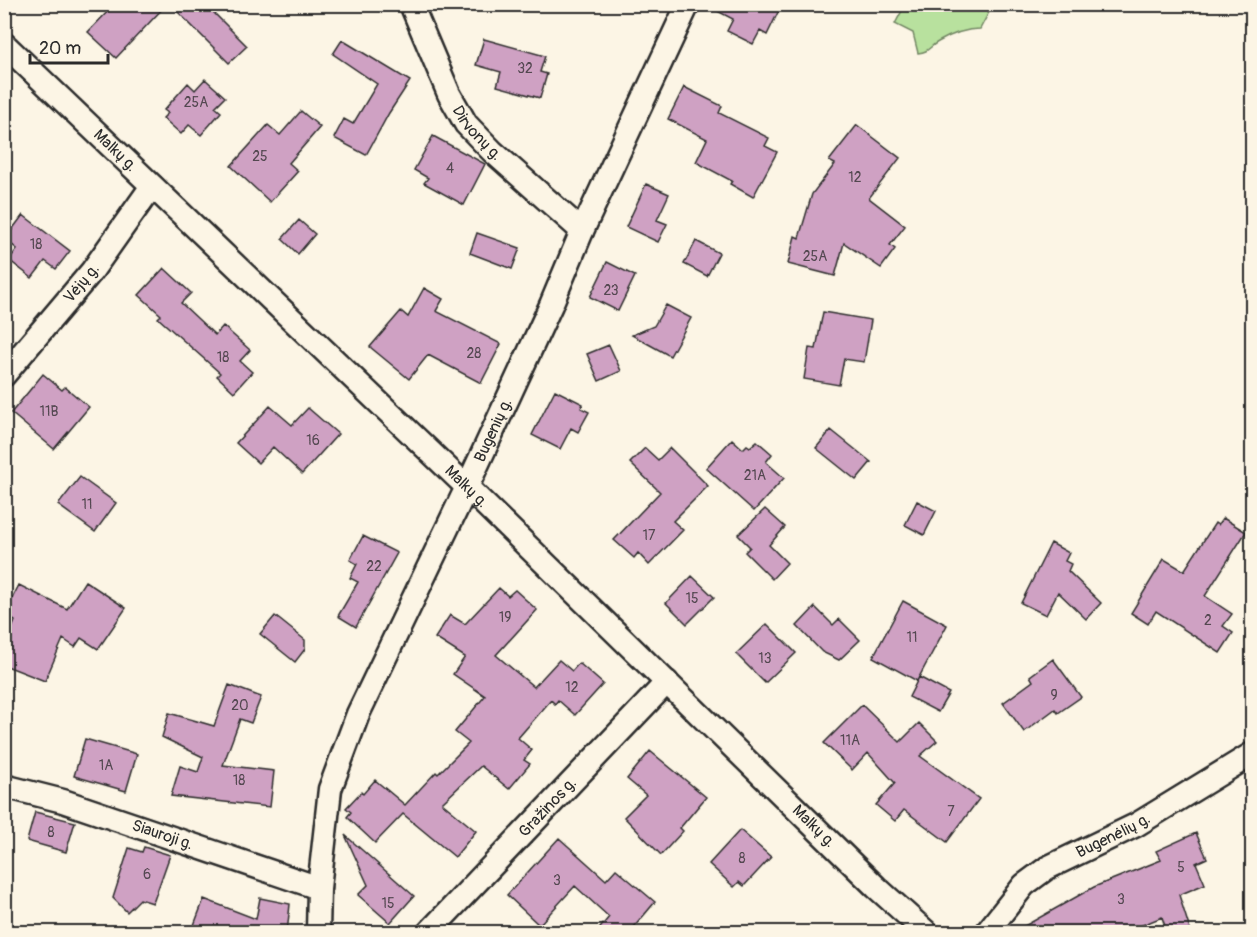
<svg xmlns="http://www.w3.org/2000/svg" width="1257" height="937" viewBox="0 0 1257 937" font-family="Pangolin,sans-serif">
<rect width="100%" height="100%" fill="#fcf5e5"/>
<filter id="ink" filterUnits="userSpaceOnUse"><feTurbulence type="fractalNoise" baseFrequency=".0167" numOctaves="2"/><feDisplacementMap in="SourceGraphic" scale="12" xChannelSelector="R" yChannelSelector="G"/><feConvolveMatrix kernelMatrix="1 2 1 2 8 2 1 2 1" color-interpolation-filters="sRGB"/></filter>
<g filter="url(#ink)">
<path fill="#b8e19e" stroke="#728664" stroke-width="1.5" d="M905,5H988L989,12L980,29C966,29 950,35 938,42C929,47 929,52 918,53L913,33L895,24Z"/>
<path fill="#cfa1c3" stroke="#2b2b2b" stroke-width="1.5" d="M115,4H167L116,58L88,32Z
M170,4H205L247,46L229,63Z
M704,4H782L767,35L760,31L753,44L727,31L733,19Z
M484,39L545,56L540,72L547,74L540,98L497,86L501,72L476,65Z
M342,40L410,81L389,113L366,155L334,138L344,119L353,124L377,84L333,54Z
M205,79L225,97L215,107L221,112L201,135L189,125L181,134L163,118L168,113L164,110L188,83L195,90Z
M684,87L722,106L719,113L769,138L765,146L777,152L753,197L730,184L732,181L696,162L707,139L668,119Z
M301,111L320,127L289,163L298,171L270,202L231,166L268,125L280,135Z
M857,125L900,158L869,198L905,226L890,245L895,249L881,268L844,243L835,276L788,264L795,236L799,238L812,194L835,164L829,161Z
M433,136L485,164L464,205L424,183L428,178L414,170Z
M646,184L669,194L657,220L667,224L658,242L626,227Z
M23,215L70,251L56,269L45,261L32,278L9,260L17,249L5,239Z
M299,220L315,234L298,254L282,239Z
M477,233L520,248L512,269L470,253Z
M696,241L719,253L707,276L684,264Z
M607,262L635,276L618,311L590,297Z
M164,268L191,293L181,303L215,335L223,326L250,350L240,361L252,372L234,392L217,376L220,373L158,318L161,315L139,295Z
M424,288L443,299L436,311L501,344L481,383L428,355L409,379L370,347L401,311L408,317Z
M666,305L691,318L670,356L632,335L654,326Z
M823,312L871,320L864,362L844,359L839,385L804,379L809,348L816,349Z
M609,345L621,371L599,381L587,354Z
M43,374L62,390L65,387L89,407L54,449L11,413Z
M555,390L583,404L581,408L589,412L578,432L571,428L560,449L532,435Z
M270,406L292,425L308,408L338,434L302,474L273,447L258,463L236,443Z
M831,430L871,462L856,480L816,448Z
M732,439L743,449L747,445L750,447L757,441L772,454L766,462L784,478L754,511L706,468Z
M645,448L658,460L670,448L708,486L673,521L683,530L649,565L638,553L634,558L614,540L660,492L630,463Z
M80,477L116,503L95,532L58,505Z
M917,501L936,511L924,535L905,525Z
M765,509L785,527L769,545L787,563L772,579L745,552L750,547L738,535Z
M1223,518L1246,532L1205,596L1232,614L1223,626L1233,633L1220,653L1156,611L1148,624L1131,613L1164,559L1184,571L1215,523L1218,525Z
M363,536L397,553L356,627L338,616L358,582L350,578L357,564L350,560Z
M1051,543L1069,553L1065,561L1071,564L1068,571L1101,603L1086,619L1058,592L1046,615L1021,603Z
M692,576L714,597L687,624L666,603Z
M85,581L126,608L98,649L81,638L75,647L63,639L45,681L4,665V648L15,621L4,614L19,585L67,609Z
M499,588L508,596L515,590L537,610L496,655L534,687L559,660L572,671L579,663L603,684L575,715L558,700L555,704L551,700L518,738L532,750L524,760L530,764L509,789L481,766L442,803L476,831L455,857L403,814L375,843L347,817L351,812L346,808L361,792L363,794L375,780L405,805L436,772L438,774L469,743L455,732L485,696L453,674L465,657L435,638L450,615L465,624Z
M903,601L947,625L917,681L873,657Z
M815,607L833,625L839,619L860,640L839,660L822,652L797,626Z
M275,616L305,640V649L295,662L260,634Z
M767,624L796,653L765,683L736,654Z
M1053,659L1081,697L1058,713L1055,709L1024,732L1003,703L1033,681L1030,676Z
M919,677L949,693L938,712L909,697Z
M229,685L261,697L251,723L240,719L223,765L274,771L270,807L171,796L180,766L198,772L203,757L162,737L169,713L214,726Z
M862,705L900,742L919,723L937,741L920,756L979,799L947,842L904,810L895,821L876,805L895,783L868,753L852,770L824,743Z
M85,739L137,754L126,791L74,776Z
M650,751L706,797L680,828L683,831L661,855L624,817L646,795L627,779Z
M35,812L75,822L66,852L27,841Z
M740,830L771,857L744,886L739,882L734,887L709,864Z
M1196,833L1207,858L1196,863L1205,884L1179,895L1191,933H1167L1162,917L1123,933H1012L1094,887L1161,860L1156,851Z
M345,835L414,896L390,923L358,895L368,885Z
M559,838L606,880L616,869L655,902L629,933H596L609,917L575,886L539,925L507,895Z
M144,847L170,855L153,903L140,899L127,912L113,898L129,848L142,852Z
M260,898L290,904L287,933H191L204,899L256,919Z"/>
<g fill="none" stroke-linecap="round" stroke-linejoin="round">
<defs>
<g id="minor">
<path id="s1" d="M411,4L449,94L466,124L492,151L582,231"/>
<path id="s2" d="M4,44L467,487L876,887L926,932"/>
<path id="s3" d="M4,375L92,271L152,186"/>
<path id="s4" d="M4,786L63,801L319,888"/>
<path id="s5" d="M318,932L319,888L330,789L358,714L467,487L551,305L582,231L688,4"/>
<path id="s6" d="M429,932L667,682"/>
<path id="s7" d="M987,932L1024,885L1047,868L1136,825L1252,754"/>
</g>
</defs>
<use href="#minor" stroke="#2b2b2b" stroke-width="27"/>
<use href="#minor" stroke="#fcf5e5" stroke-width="22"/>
</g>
</g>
<g text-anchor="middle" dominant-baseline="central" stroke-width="4.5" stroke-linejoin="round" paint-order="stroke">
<g font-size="14" fill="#544851">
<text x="525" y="68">32</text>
<text x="196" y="102">25A</text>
<text x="260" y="156">25</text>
<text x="450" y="168">4</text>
<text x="855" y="177">12</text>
<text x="36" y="244">18</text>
<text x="815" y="256">25A</text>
<text x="611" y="290">23</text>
<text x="474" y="353">28</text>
<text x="223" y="357">18</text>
<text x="49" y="411">11B</text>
<text x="313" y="440">16</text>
<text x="755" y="475">21A</text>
<text x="87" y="504">11</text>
<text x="649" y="535">17</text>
<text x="374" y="566">22</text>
<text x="692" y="598">15</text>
<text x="505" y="617">19</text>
<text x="1208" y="620">2</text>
<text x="912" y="637">11</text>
<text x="765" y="658">13</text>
<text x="572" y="687">12</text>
<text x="1054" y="695">9</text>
<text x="240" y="705">20</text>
<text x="850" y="740">11A</text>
<text x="106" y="765">1A</text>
<text x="239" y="780">18</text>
<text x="951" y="811">7</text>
<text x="51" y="832">8</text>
<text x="742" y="858">8</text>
<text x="1181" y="867">5</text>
<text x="147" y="874">6</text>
<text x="557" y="880">3</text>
<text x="1121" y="899">3</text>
<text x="388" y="903">15</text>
</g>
<g font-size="16" fill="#2b2b2b" stroke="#fcf5e5">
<text stroke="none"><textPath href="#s1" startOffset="146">Dirvonų g.</textPath></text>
<text stroke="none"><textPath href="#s2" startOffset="154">Malkų g.</textPath></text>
<text stroke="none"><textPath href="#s3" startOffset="120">Vėjų g.</textPath></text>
<text stroke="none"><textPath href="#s5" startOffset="538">Bugenių g.</textPath></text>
<text stroke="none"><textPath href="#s2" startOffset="640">Malkų g.</textPath></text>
<text stroke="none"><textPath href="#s6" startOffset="172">Gražinos g.</textPath></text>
<text stroke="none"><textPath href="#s2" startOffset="1126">Malkų g.</textPath></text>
<text stroke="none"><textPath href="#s4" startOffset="166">Siauroji g.</textPath></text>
<text stroke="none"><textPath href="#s7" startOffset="162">Bugenėlių g.</textPath></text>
</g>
</g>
<rect width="1257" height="937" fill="none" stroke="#fcf5e5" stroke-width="24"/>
<rect x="12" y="12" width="1233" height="913" fill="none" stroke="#2b2b2b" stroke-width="2" filter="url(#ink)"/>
<path d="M30 54v9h78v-9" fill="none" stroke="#2b2b2b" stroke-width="3"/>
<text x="39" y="54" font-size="18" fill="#2b2b2b" stroke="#fcf5e5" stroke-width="4.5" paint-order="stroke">20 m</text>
</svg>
